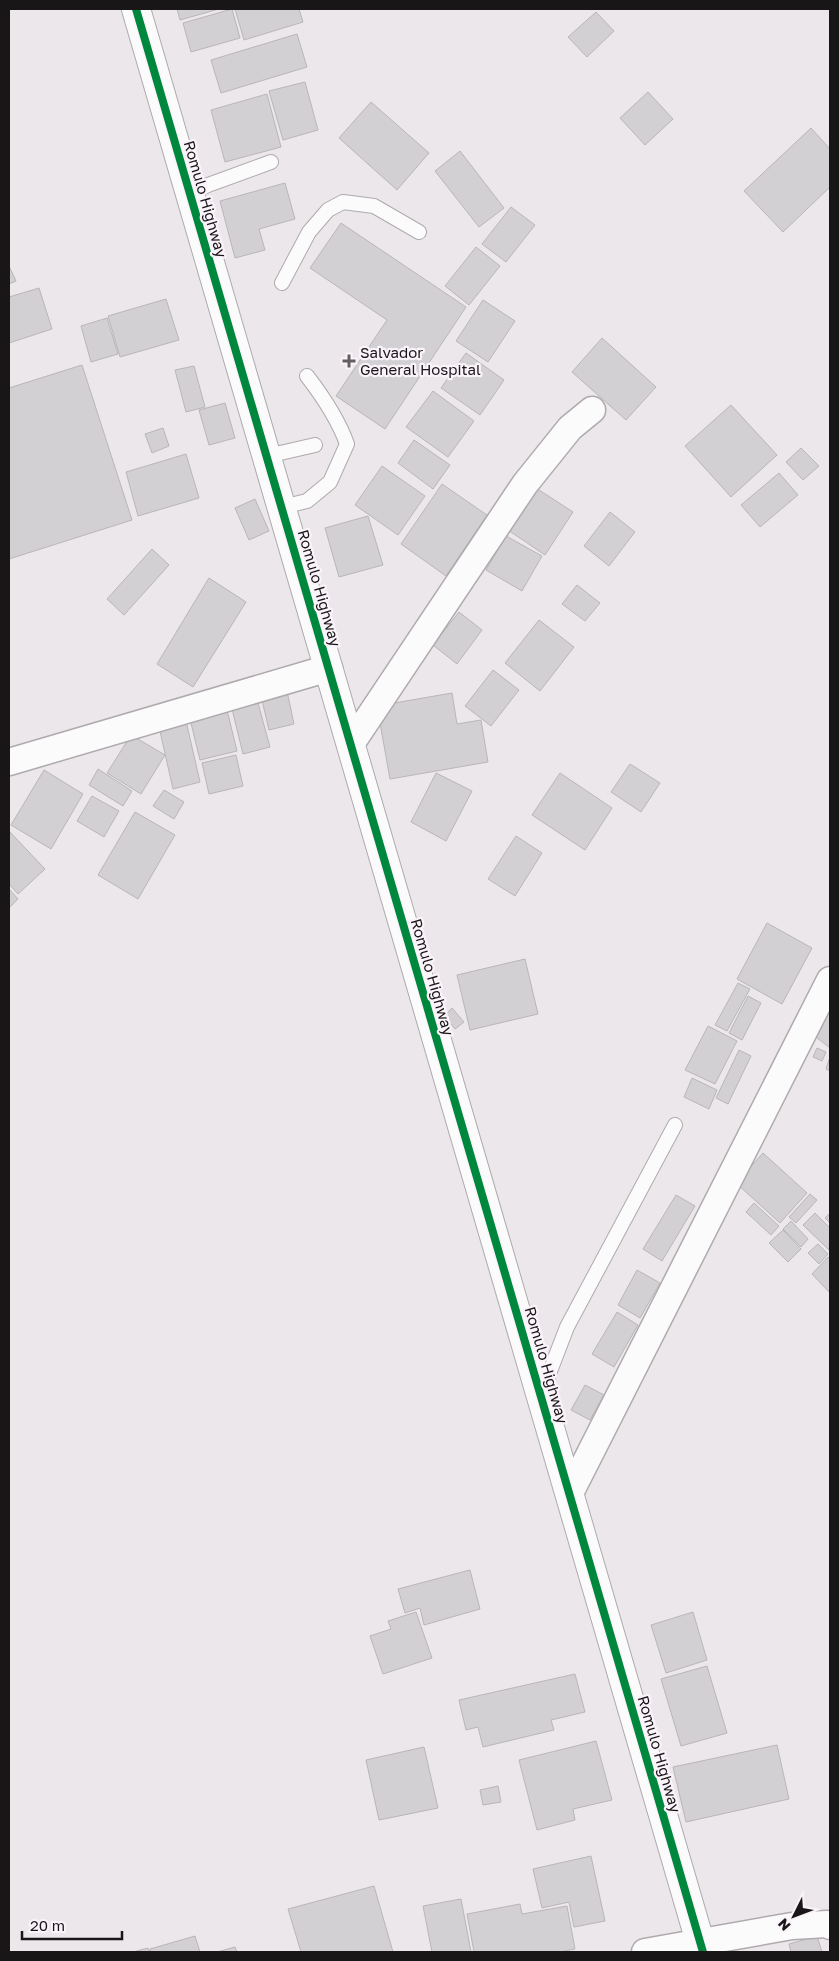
<svg xmlns="http://www.w3.org/2000/svg" width="839" height="1961" viewBox="0 0 839 1961" font-family="'Golos Text',sans-serif">
<rect width="100%" height="100%" fill="#ece7eb"/>
<path fill="#d3d0d3" stroke="#b9b5b8" d="M177,9H219L180,20Z
M232,9L240,38L191,52L183,23Z
M235,9H299L303,22L244,40Z
M596,12L614,31L587,57L568,37Z
M297,34L307,67L221,93L211,60Z
M305,82L318,130L283,140L269,91Z
M648,92L673,119L645,145L620,118Z
M267,94L281,147L225,162L211,110Z
M371,102L429,153L397,190L339,138Z
M811,128L830,149V187L783,232L744,191Z
M460,151L504,208L479,227L435,171Z
M285,183L295,219L259,229L265,250L235,258L220,201Z
M511,207L535,225L506,262L482,244Z
M341,223L466,307L385,429L336,396L387,320L310,268Z
M476,247L500,266L469,305L445,286Z
M9,266L16,281L9,284Z
M39,288L52,329L9,343V297Z
M166,299L179,340L120,357L108,316Z
M483,300L515,321L488,362L456,341Z
M107,318L118,354L91,362L81,326Z
M602,338L656,387L626,420L572,372Z
M466,353L504,380L480,415L441,388Z
M82,365L132,520L9,559V388Z
M194,366L205,407L186,412L175,370Z
M433,391L474,421L448,457L406,427Z
M225,403L235,438L209,445L199,410Z
M731,405L777,455L731,497L685,446Z
M163,428L169,446L152,453L145,434Z
M414,440L450,465L433,489L398,463Z
M801,448L819,466L803,480L786,462Z
M186,454L199,498L138,516L126,472Z
M382,466L425,496L398,535L355,505Z
M779,473L798,495L760,527L741,505Z
M442,484L487,515L446,576L401,544Z
M536,488L573,512L545,555L508,530Z
M255,499L269,531L249,540L235,508Z
M610,512L635,532L609,566L584,546Z
M368,516L383,565L339,577L325,528Z
M506,536L542,556L522,591L486,570Z
M152,549L169,565L124,615L107,599Z
M209,578L246,602L193,687L157,664Z
M577,585L600,603L585,621L562,604Z
M459,612L482,630L457,664L433,645Z
M539,620L574,647L540,691L505,663Z
M493,670L519,690L491,726L465,706Z
M287,691L294,724L269,730L261,696Z
M452,693L457,724L481,720L488,762L390,779L377,706Z
M258,703L270,747L243,754L232,709Z
M227,710L237,751L200,760L190,719Z
M186,721L200,782L173,789L159,727Z
M131,735L165,755L141,794L107,773Z
M236,755L243,786L209,794L202,763Z
M630,764L660,783L641,812L611,792Z
M98,769L132,791L123,806L89,785Z
M44,770L83,794L51,849L11,825Z
M436,773L472,791L446,841L411,822Z
M560,773L612,808L585,850L532,815Z
M164,790L184,802L174,819L153,806Z
M92,796L119,811L104,837L77,821Z
M135,812L175,835L138,899L98,875Z
M9,831L45,869L18,894L9,884Z
M516,836L542,853L515,896L488,879Z
M9,889L18,899L9,908Z
M767,923L812,948L782,1004L737,979Z
M525,959L538,1014L470,1030L457,975Z
M738,983L750,989L727,1031L715,1025Z
M748,996L761,1003L742,1040L729,1033Z
M452,1008L464,1022L455,1029L444,1016Z
M830,1009V1048L812,1034Z
M708,1026L737,1041L715,1084L685,1070Z
M817,1048L826,1052L822,1061L813,1057Z
M739,1050L751,1056L728,1104L716,1098Z
M830,1057V1071L826,1069Z
M692,1078L717,1090L709,1109L684,1097Z
M763,1153L807,1193L780,1223L736,1183Z
M810,1194L817,1200L796,1223L789,1217Z
M676,1195L695,1206L662,1261L643,1249Z
M754,1203L779,1226L771,1235L746,1212Z
M815,1213L830,1228L829,1250L803,1225Z
M830,1213V1223L825,1218Z
M791,1221L808,1239L801,1247L783,1229Z
M783,1230L801,1249L788,1262L769,1243Z
M818,1244L828,1254L819,1264L808,1253Z
M828,1257L830,1259V1293L812,1274Z
M637,1270L660,1283L640,1318L618,1305Z
M617,1312L638,1325L614,1367L592,1354Z
M585,1385L604,1395L590,1420L571,1410Z
M470,1570L480,1609L424,1625L420,1608L405,1613L398,1589Z
M416,1612L432,1658L383,1674L370,1636L391,1629L388,1621Z
M693,1612L707,1660L666,1673L651,1625Z
M707,1666L727,1733L681,1746L661,1679Z
M575,1674L585,1712L551,1720L554,1730L483,1747L478,1727L466,1730L459,1700Z
M596,1741L612,1800L573,1809L575,1820L537,1830L519,1760Z
M777,1745L789,1799L686,1822L673,1767Z
M424,1747L438,1808L379,1820L366,1760Z
M498,1786L501,1802L483,1805L480,1790Z
M591,1856L605,1921L574,1927L569,1902L542,1908L533,1869Z
M374,1886L393,1952H301L288,1909Z
M461,1899L471,1952H432L423,1906Z
M520,1904L522,1914L567,1906L575,1949L560,1952H474L467,1914Z
M195,1936L200,1952H151L150,1949Z
M817,1936L822,1952H791L789,1944Z
M235,1947L237,1952H217Z
M148,1948L150,1952H133Z"/>
<g fill="none" stroke-linecap="round" stroke-linejoin="round">
<defs>
<path id="lane" d="M190,193L208,185L271,162
M282,283L309,232L328,210L343,202L374,206L419,232
M267,456L315,445
M282,507L307,501L330,482L347,444C338,419 324,398 307,376
M542,1392L567,1327L675,1125"/>
<path id="street" d="M351,744L525,484L570,428L592,410
M9,762L329,668
M570,1493L830,980
M645,1952L792,1926L827,1924L830,1926"/>
<path id="highway" d="M136,9L703,1952"/>
</defs>
<use href="#lane" stroke="#aeaaad" stroke-width="16"/>
<use href="#street" stroke="#aeaaad" stroke-width="29"/>
<use href="#highway" stroke="#aeaaad" stroke-width="30"/>
<use href="#lane" stroke="#fcfbfc" stroke-width="14"/>
<use href="#street" stroke="#fcfbfc" stroke-width="26"/>
<use href="#highway" stroke="#fcfbfc" stroke-width="28"/>
<defs>
<path id="cycleway" d="M136,9L703,1952"/>
</defs>
<use href="#cycleway" stroke="#fbf3fa" stroke-width="11"/>
<use href="#cycleway" stroke="#00873e" stroke-width="8"/>
</g>
<path fill="#635f62" stroke="#fbf3fa" stroke-width="2" d="M346.5 353.5h5v5h5v5h-5v5h-5v-5h-5v-5h5z"/>
<g text-anchor="middle" dominant-baseline="central" stroke-width="4.5" stroke-linejoin="round" paint-order="stroke">
<g font-size="15" fill="#191618" stroke="#fbf3fa">
<text transform="translate(206 199) rotate(74)">Romulo Highway</text>
<text transform="translate(320 588) rotate(74)">Romulo Highway</text>
<text transform="translate(433 977) rotate(74)">Romulo Highway</text>
<text transform="translate(547 1365) rotate(74)">Romulo Highway</text>
<text transform="translate(660 1754) rotate(74)">Romulo Highway</text>
</g>
<g font-size="15" fill="#191618" stroke="#fbf3fa" text-anchor="start">
<text x="360" y="352">Salvador<tspan x="360" dy="17">General Hospital</tspan></text>
</g>
</g>
<rect width="839" height="1961" fill="none" stroke="#191618" stroke-width="20"/>
<g transform="translate(794 1916) rotate(228)" stroke="#fbf3fa" stroke-width="4" paint-order="stroke">
<path d="M0-4L9 19L0 12L-9 19Z" fill="#191618"/>
<text y="-8" font-size="14" font-weight="bold" text-anchor="middle" fill="#191618">N</text>
</g>
<path d="M22 1931v8h100v-8" fill="none" stroke="#191618" stroke-width="2.5"/>
<text x="30" y="1931" font-size="15" fill="#191618" stroke="#fbf3fa" stroke-width="4" paint-order="stroke">20 m</text>
</svg>
